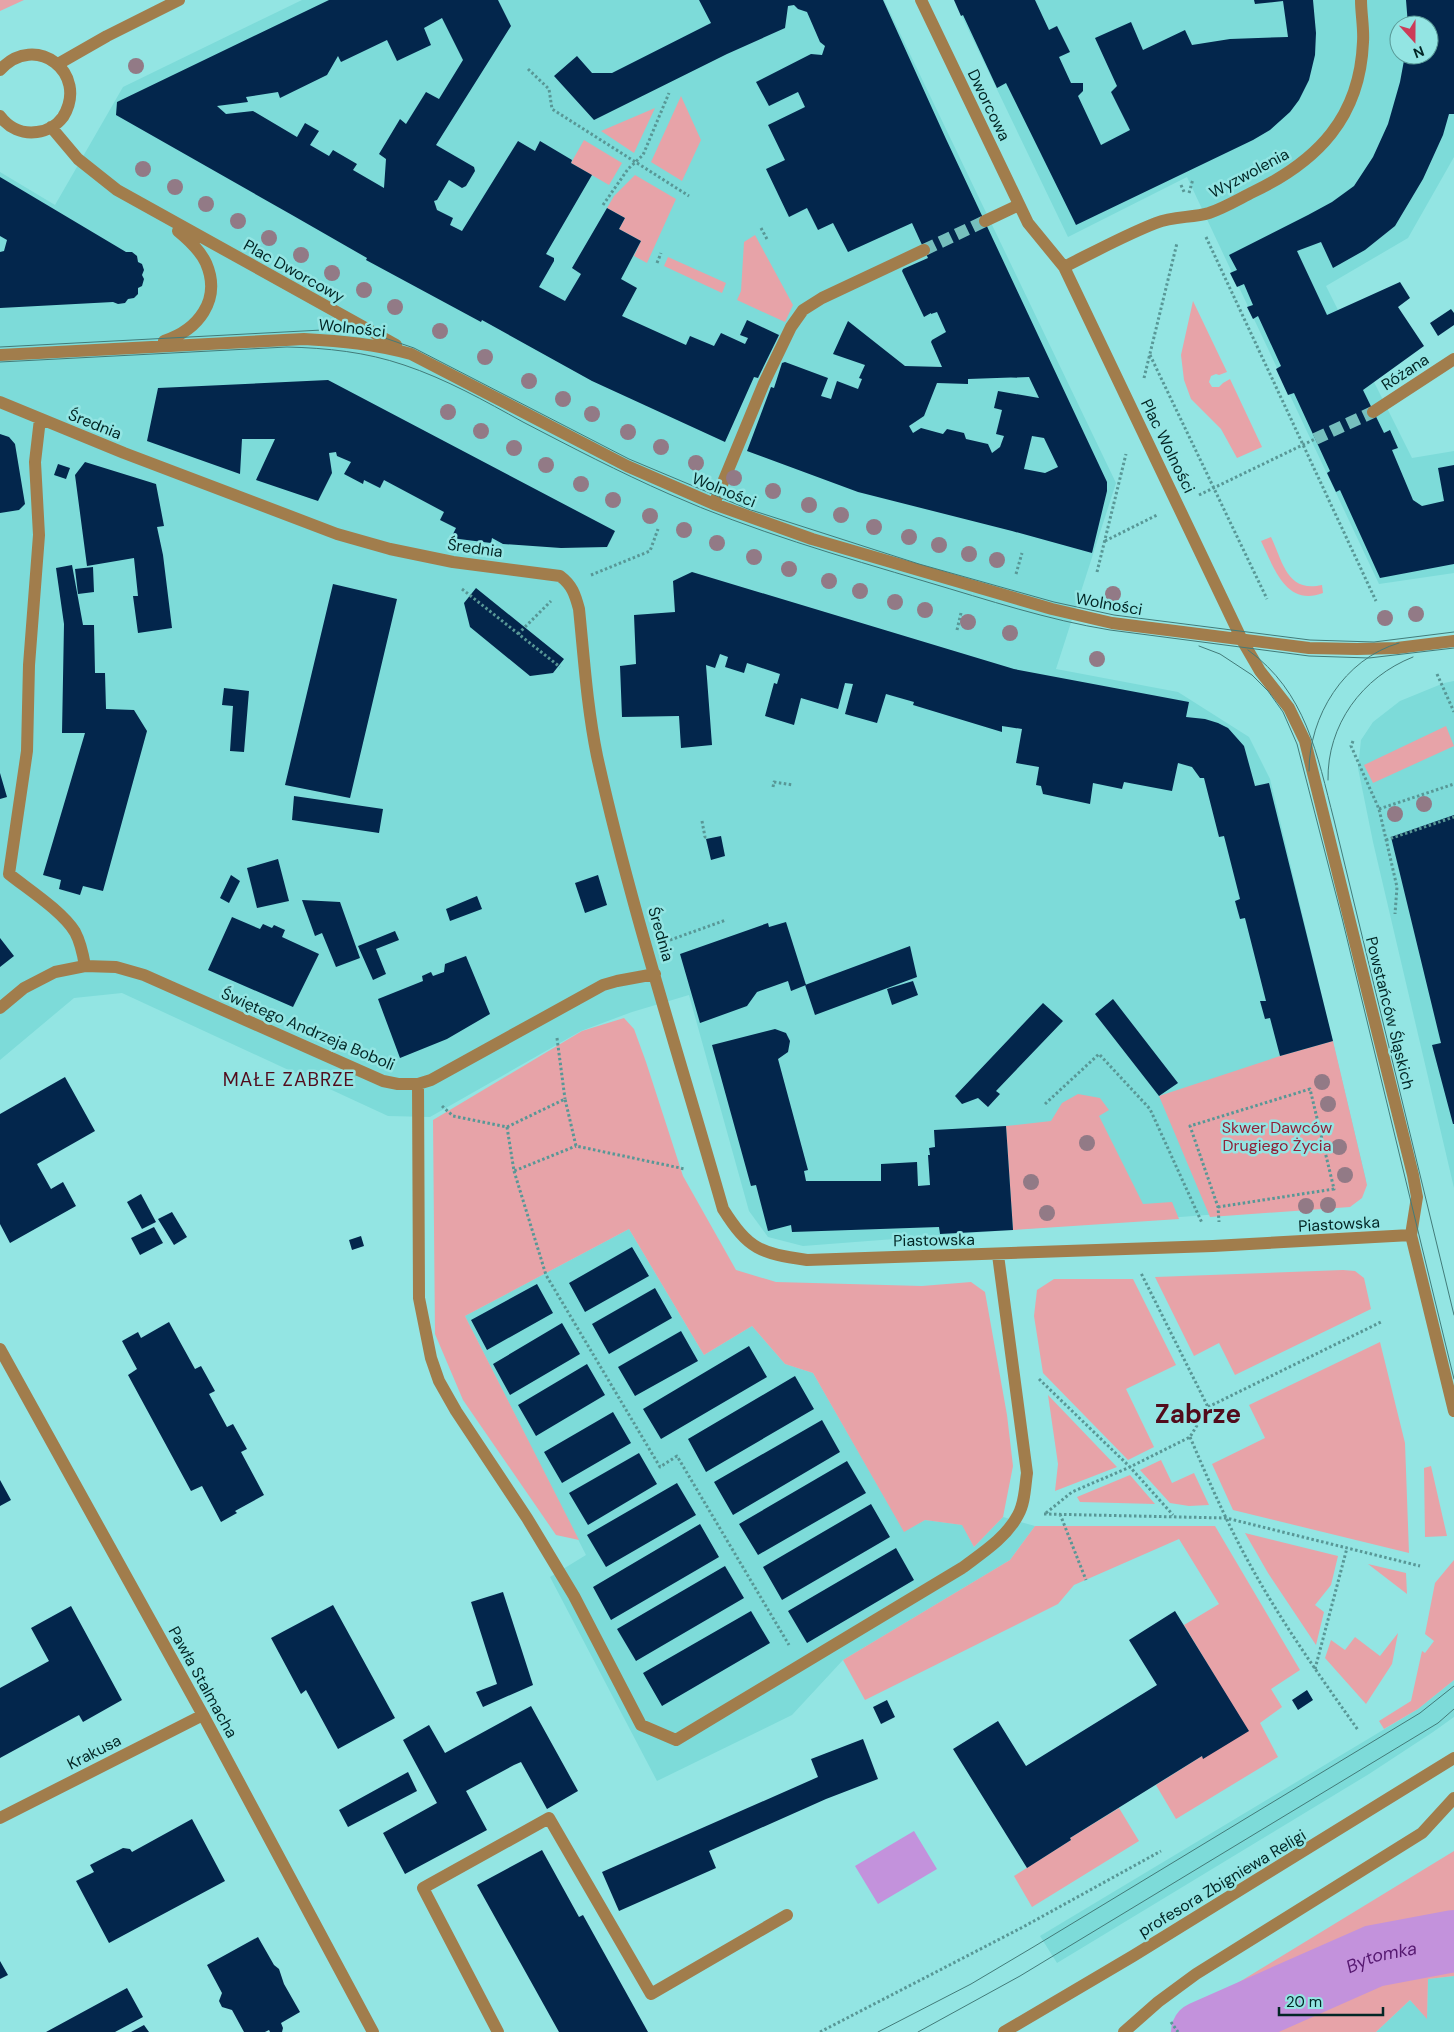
<svg xmlns="http://www.w3.org/2000/svg" width="1454" height="2032" viewBox="0 0 1454 2032" font-family="'DM Sans',sans-serif">
<rect width="100%" height="100%" fill="#93e5e3"/>
<path fill="#7ddbd9" fill-rule="evenodd" d="M302,0H884L1116,483L1056,669L1178,692L1249,737L1270,779L1366,1180L1349,1204L803,1246L768,1237L749,1211L689,995L632,1012L581,1031L430,1117L388,1116L122,993L74,998L0,1060V172L55,205L123,87Z
M954,0H1454V157L1408,238L1326,286L1412,458L1454,451V573L1379,584L1187,177L1068,237ZM1399,25H1429V55H1399Z
M1454,681V1188L1373,842L1358,768L1361,740L1373,722L1400,701L1444,683Z
M629,1229L704,1355L752,1326L785,1364L813,1373L904,1531L925,1520L963,1525L974,1547L1003,1517L1035,1526L1010,1560L843,1660L792,1715L657,1781L550,1577L586,1555L465,1316Z
M1454,1680V1717L1433,1732L1369,1774L1057,1963L1040,1936L1418,1709Z
M1454,1976V2032H1376L1410,2000L1427,2018L1428,1979Z"/>
<path fill="#e7a3a8" d="M0,0H24L0,11Z
M681,96L701,140L682,181L651,162Z
M655,108L634,153L601,131Z
M584,140L622,163L609,185L571,163Z
M635,175L676,199L647,263L634,256L641,241L619,229L625,218L607,208L614,196Z
M755,235L793,305L785,322L737,300L741,291L744,242Z
M668,257L726,283L722,293L664,266Z
M1193,301L1227,372L1219,375L1216,374L1211,376L1209,382L1212,387H1219L1223,383L1230,379L1262,447L1237,458L1221,429L1191,399L1184,380L1181,355Z
M1271,537C1283,562 1287,593 1322,585L1323,593C1286,607 1274,568 1261,541Z
M1446,726L1454,746L1373,783L1364,765Z
M624,1018L634,1029L646,1062L683,1176L736,1270L776,1282L922,1286L971,1282L985,1292L1007,1415L1013,1466L1003,1517L974,1547L962,1525L925,1520L904,1532L813,1373L785,1364L752,1326L704,1355L629,1229L465,1316L579,1540L556,1535L463,1400L435,1334L433,1120L582,1031Z
M1333,1041L1367,1185L1362,1198L1350,1207L1210,1217L1159,1096L1280,1056Z
M1078,1094L1100,1098L1109,1110L1099,1116L1143,1204L1172,1202L1179,1219L1013,1230L1006,1126L1051,1121L1062,1103Z
M1343,1270L1355,1271L1364,1278L1371,1309L1235,1375L1219,1343L1194,1356L1155,1277Z
M1054,1279H1133L1176,1365L1126,1389L1154,1447L1128,1460L1043,1373L1034,1316L1037,1290Z
M1380,1342L1405,1443L1409,1553L1233,1510L1212,1464L1265,1438L1249,1405Z
M1048,1395L1117,1467L1055,1491L1058,1464Z
M1161,1460L1172,1483L1194,1473L1209,1505L1189,1506L1170,1503L1140,1470Z
M1431,1466L1447,1536L1425,1537L1424,1468Z
M1130,1475L1155,1504L1080,1502L1077,1497Z
M1035,1526H1215L1300,1670L1271,1689L1282,1707L1260,1723L1278,1757L1176,1819L1156,1785L1202,1756L1248,1731L1184,1625L1219,1604L1179,1539L1074,1585L1058,1604L865,1700L843,1660L1010,1560Z
M1245,1533L1338,1556L1331,1585L1315,1605L1324,1612L1316,1645L1268,1573Z
M1454,1560V1680L1418,1709L1384,1729L1379,1721L1411,1701L1422,1651L1425,1653L1434,1641L1425,1634L1435,1583Z
M1368,1564L1406,1573L1407,1594Z
M1398,1633L1392,1664L1366,1704L1325,1658L1331,1640L1345,1650L1355,1637L1380,1656Z
M1119,1808L1139,1841L1032,1907L1014,1876L1071,1840L1070,1838Z
M1454,1851V1926L1372,1944L1195,2019L1204,2032H1184L1177,2020Z
M1454,1956V1976L1428,1979L1427,2019L1410,2000L1376,2032H1227C1300,2001 1375,1970 1454,1956Z"/>
<path fill="#c392dc" d="M914,1831L937,1869L878,1904L855,1866Z"/>
<g fill="none" stroke-linecap="round" stroke-linejoin="round">
<path stroke="#c392dc" stroke-width="62" id="s1" d="M1202,2032L1374,1956L1454,1941"/>
</g>
<path fill="#03264c" fill-rule="evenodd" d="M329,0H498L511,26L436,145L474,167L475,171L466,186L462,188L449,180L437,200L434,201L437,210L453,218L450,225L462,231L518,141L535,151L540,141L572,160L571,163L592,175L546,254L554,258V261L539,287L565,301L581,274L572,268L607,208L625,218L619,229L641,241L621,279L637,288L622,316L686,345L690,336L714,346L721,333L745,344L748,338L740,335L747,320L779,335L758,378L754,377L725,442L592,381L482,320L481,322L366,260L367,258L292,215L116,115L117,102ZM442,18L463,60L439,99L426,92L406,124L400,119L379,154L386,159L384,188L353,170L357,164L333,150L329,156L310,145L319,131L305,123L297,137L253,111L226,114L217,106L248,102L246,97L278,92L280,98L327,75L338,56L341,62L387,40L397,61L431,45L424,28Z
M699,0H883L946,139L1107,482V491L1092,553L1012,531L858,492L747,451L771,387L774,388L782,363L785,362L828,378L821,396L831,399L837,381L858,389L862,379L859,378L865,365L833,354L848,321L905,366L942,367L931,342L932,340L946,332L937,312L931,314V313L924,317L902,271L903,269L928,258L912,223L848,252L833,223L818,230L807,208L789,217L766,169L785,160L768,125L805,107L798,92L769,106L756,82L811,54L822,55L825,46L820,42L807,12L798,9L794,5L788,6L785,28L727,54L594,120L554,76L577,56L592,73H612L711,23ZM1029,377L1039,398L998,391L994,408L1002,410L996,434L1004,436L1000,447L992,453L988,444L966,439L964,433L947,429L943,434L921,428L913,433L909,426L924,416L937,383L968,384V379ZM1032,436L1044,438L1058,467L1045,473L1024,469Z
M954,0H1035L1049,30L1057,26L1070,52L1059,57L1071,83H1083V91L1078,96L1101,145L1130,130L1111,92L1117,86L1095,38L1131,22L1143,50L1185,30L1192,45L1230,39L1288,37L1283,1L1255,4L1254,0H1313L1316,33L1315,55L1309,80L1299,100L1290,112L1270,130L1253,140L1076,225L1006,83L997,88L963,15L961,16Z
M1406,0H1454V114H1449L1443,135L1423,179L1395,226L1365,250L1333,268L1321,242L1297,251L1327,315L1400,282L1410,298L1398,307L1424,346L1363,390L1384,433L1390,430L1398,448L1392,450L1413,500L1422,506L1444,501L1438,468L1454,465V564L1380,578L1340,490L1336,492L1327,473L1330,471L1294,393L1288,395L1276,369L1281,366L1258,316L1253,319L1247,307L1253,305L1244,284L1237,287L1230,273L1237,270L1229,255L1308,215L1332,202L1354,186L1373,157L1388,124L1400,82L1405,55H1429V25H1408Z
M0,177L126,252H132L137,256L138,262L142,264L144,270L142,275L144,279L142,286L138,288V294L134,298L128,299L125,303L118,304L113,302L0,308V252L4,251L7,240L0,236Z
M1451,309L1454,313V325L1438,336L1430,323Z
M328,380L615,531L607,547L561,548L503,544L492,538L491,543L451,538L456,528L440,520L444,512L384,480L380,488L364,480L363,484L344,474L351,462L337,456L336,452L329,453L332,473L318,501L256,480L275,439H242L240,474L147,441L158,388Z
M0,434L9,437L15,444L25,504L19,510L0,513Z
M85,462L156,484L164,526L157,527L163,555L172,628L138,633L133,596H138L134,558L87,566L75,475Z
M58,464L70,468L66,479L54,475Z
M72,565L83,625H94L95,673H105L106,709L134,710L147,731L103,891L83,886L80,895L59,889L61,880L43,875L85,733H62L64,624L56,568Z
M93,567L94,592L78,594L75,569Z
M692,572L1014,669L1189,702L1186,717L1205,719L1218,723L1228,728L1244,746L1255,786L1269,783L1333,1041L1280,1056L1270,1018L1265,1019L1260,1001H1266L1245,918L1240,919L1235,901L1240,899L1224,836L1219,837L1204,778H1200L1192,767L1178,763L1172,791L1124,782L1122,789L1093,783L1090,804L1043,794L1041,786L1036,785L1039,767L1016,763L1022,729L1002,726V732L913,705L914,702L886,694L877,723L845,714L853,684L845,683L838,709L801,698L794,725L765,716L774,683L777,684L780,674L747,663L744,673L725,667L728,657L720,654L715,668L706,665L712,745L681,748L679,716L622,717L620,666L636,664L634,615L675,612L673,581Z
M333,584L397,599L350,798L285,785Z
M476,588L564,659L553,673L530,676L470,627L464,603Z
M224,688L249,691L244,752L230,751L233,706L222,705Z
M0,773L7,797L0,799Z
M294,796L383,809L379,833L292,820Z
M1454,815V1124H1453L1432,1045L1441,1043L1391,837Z
M721,836L725,856L711,860L706,839Z
M278,859L289,901L257,908L247,868Z
M231,875L240,881L229,903L220,898Z
M598,875L607,905L585,913L575,883Z
M477,896L482,909L450,921L446,909Z
M302,900L340,902L360,958L336,967L322,933L315,936Z
M232,917L260,929L263,924L272,928L274,925L285,930L282,937L319,954L293,1007L208,970Z
M786,922L806,985L791,991L788,981L757,992L747,1006L700,1023L680,954L768,923L769,927Z
M395,931L399,940L376,949L386,974L373,980L358,946Z
M0,938L14,956L0,967Z
M910,946L917,977L815,1015L805,985Z
M466,956L490,1014L447,1039L400,1058L378,999L423,981L422,976L431,972L433,976L444,972L445,964Z
M913,981L918,995L892,1005L887,989Z
M1113,999L1178,1083L1159,1096L1095,1014Z
M1043,1003L1063,1021L996,1091L1000,1094L988,1107L978,1098L962,1104L955,1096Z
M775,1029L786,1033L790,1041L788,1052L778,1059L808,1170L804,1171L806,1181H881V1164L917,1162L918,1186L930,1185L928,1155H930L929,1148L935,1147L934,1130L1006,1126L1013,1230L940,1234L939,1227L792,1232L791,1225L768,1231L756,1185L751,1186L712,1045Z
M65,1077L95,1131L37,1164L51,1189L63,1182L76,1206L10,1243L0,1224V1114Z
M141,1194L156,1222L142,1229L127,1202Z
M172,1212L187,1237L174,1245L158,1219Z
M154,1227L163,1243L140,1255L131,1238Z
M361,1236L364,1246L352,1250L349,1240Z
M632,1247L649,1276L585,1312L569,1283Z
M537,1284L553,1313L487,1350L471,1320Z
M655,1288L672,1318L609,1354L592,1324Z
M169,1322L195,1369L201,1366L215,1391L209,1394L227,1427L233,1424L247,1449L241,1452L264,1495L235,1511L237,1513L221,1522L202,1486L191,1491L128,1375L137,1369L122,1341L138,1332L141,1338Z
M562,1323L580,1354L510,1395L493,1364Z
M681,1331L698,1361L635,1396L618,1367Z
M749,1346L767,1377L661,1439L643,1409Z
M587,1364L605,1395L536,1436L518,1405Z
M795,1376L814,1409L706,1472L688,1439Z
M613,1412L631,1443L562,1483L544,1452Z
M822,1420L840,1452L733,1515L714,1482Z
M639,1453L657,1484L588,1525L569,1493Z
M847,1461L866,1493L758,1555L739,1524Z
M0,1480L11,1500L0,1506Z
M677,1483L696,1515L606,1567L587,1535Z
M871,1504L890,1537L782,1600L763,1567Z
M700,1524L719,1557L611,1620L593,1587Z
M896,1548L914,1580L807,1643L788,1611Z
M725,1566L744,1598L636,1661L617,1629Z
M503,1592L533,1685L483,1707L476,1692L497,1684L471,1602Z
M333,1605L395,1718L338,1749L306,1690L301,1694L271,1638Z
M71,1606L122,1700L83,1722L79,1715L0,1758V1688L49,1661L31,1628Z
M751,1611L770,1643L662,1706L643,1673Z
M1175,1611L1249,1731L1203,1759L1202,1756L1070,1838L1071,1840L1027,1868L953,1749L998,1721L1026,1766L1157,1685L1129,1640Z
M1307,1690L1313,1700L1298,1710L1292,1700Z
M887,1700L895,1717L881,1724L873,1707Z
M531,1706L578,1791L547,1809L521,1762L514,1765L466,1791L487,1830L405,1874L383,1833L437,1803L403,1740L429,1725L445,1753Z
M863,1739L878,1779L826,1799L709,1851L716,1868L619,1911L602,1872L818,1777L811,1759Z
M408,1772L417,1791L348,1827L339,1810Z
M192,1819L225,1881L109,1943L76,1881L94,1872L90,1865L123,1848L130,1849L132,1852Z
M542,1850L579,1917L583,1915L648,2032H559L477,1885Z
M258,1937L274,1965L279,1969L284,1984L300,2012L281,2023L283,2028L282,2032H270L269,2030L265,2032H244L232,2010L222,2007L219,2001L222,1993L207,1965Z
M0,1961L8,1975L0,1979Z
M127,1988L143,2017L115,2032H46Z
M144,2025L149,2032H131Z"/>
<g fill="none" stroke-linecap="round" stroke-linejoin="round">
<path stroke="#76bfbd" stroke-width="12" stroke-dasharray="12 6" stroke-linecap="butt" d="M924,250L985,221
M1315,439L1373,412"/>
<path stroke="#589796" stroke-width="3" stroke-dasharray="2.5 2.5" stroke-linecap="butt" d="M528,69L549,89L552,109L689,196
M1181,185L1185,194
M1189,193L1193,179
M603,205L628,169L643,155L669,93
M761,228L768,241
M1206,237L1376,601
M657,263L661,253
M1150,355L1267,599
M1144,378L1177,243
M1199,495L1315,439
M1105,541L1157,515
M1097,572L1126,454
M1016,574L1022,553
M591,575L650,551L658,529
M462,589L560,667
M957,630L961,613
M518,634L551,601
M1437,674L1454,712
M1353,741L1351,746L1379,809L1397,887L1395,914
M773,787L774,782L793,785
M1379,809L1454,784
M702,821L705,837L703,839
M1386,840L1454,817
M670,940L726,920
M557,1038L565,1099
M1045,1104L1099,1054L1150,1109L1202,1223
M442,1106L453,1116L507,1127L565,1099L576,1146L685,1169
M507,1127L514,1171L576,1146
M514,1171L546,1275L660,1467L677,1456L789,1645
M1218,1207L1334,1189L1310,1089L1190,1126L1218,1207L1219,1222
M1039,1379L1130,1467L1173,1515
M1208,1407L1381,1322
M1190,1437C1208,1479 1226,1521 1248,1561C1280,1620 1319,1675 1358,1730
M1046,1513L1072,1492L1130,1467L1190,1437L1208,1407L1141,1273
M1044,1514L1226,1518L1420,1566
M1060,1514L1086,1580
M1315,1669L1347,1548
M1171,2022L1178,2032
M820,2032L1023,1927L1161,1851"/>
<path stroke="#a17d4c" stroke-width="12" d="M921,0L1028,223L1064,267L1242,640L1260,671L1289,708L1305,741L1413,1175L1417,1197L1411,1235L1454,1411
M58,64L107,36L179,0
M0,70C35,31 90,73 63,117C57,125 47,131 37,132C22,134 9,128 0,116
M51,127L78,159L117,190L396,345
M985,221L1019,205
M1064,267C1094,252 1125,235 1156,223C1173,216 1192,218 1209,213C1224,208 1239,199 1253,192C1318,161 1360,117 1363,42C1364,28 1361,14 1361,0
M164,341C198,330 222,300 206,263C200,250 189,240 178,231
M0,355L304,339C341,341 375,344 411,354L627,466L714,504L812,539L1052,609L1112,623L1309,648L1357,649L1397,648L1454,641
M0,402L124,453L337,534L390,549L453,562L560,576C572,585 575,594 579,609C584,658 587,707 597,756C631,909 680,1058 723,1209C749,1250 760,1253 807,1260L1213,1246L1411,1235
M1373,412L1454,359
M40,419L35,462L39,535L29,665L27,751L9,874C29,890 62,911 75,932C81,943 83,954 85,966
M714,504L764,383L791,327L803,310L822,298L924,250
M0,1008L24,988L55,972L85,966L116,967L144,975L383,1081L398,1084H418L431,1080L603,985L617,981L655,974
M418,1084L419,1298L431,1358L439,1381L456,1411L527,1518L574,1596L641,1725L676,1740L962,1568C982,1553 1006,1538 1018,1515C1025,1503 1025,1486 1027,1473L998,1255
M0,1349L203,1715L373,2032
M0,1818L203,1715
M498,2032L423,1888L549,1818L651,1994L787,1915
M1004,2032L1133,1956L1454,1758
M1124,2032L1158,2002L1196,1974L1422,1833L1454,1798"/>
<path stroke="#427b79" stroke-width="1" d="M0,347L322,330L361,332L379,336L414,348L629,459L748,509L919,564L1054,602L1114,615L1310,640L1374,642L1454,632
M0,362L287,347C327,348 366,352 404,365C446,379 485,401 523,422C571,447 619,472 669,494C752,531 840,556 927,582C988,600 1048,620 1110,630L1309,656L1369,658L1454,648
M1199,646L1220,654L1252,675L1268,691L1283,712L1297,744L1342,918L1454,1379
M1248,650C1306,692 1317,754 1334,820L1454,1315
M1309,771C1309,716 1344,659 1399,643
M1328,780C1327,725 1362,677 1413,657
M878,2032L971,1984L1035,1946L1420,1713L1454,1686
M918,2032L1020,1976L1438,1723L1454,1709"/>
</g>
<g fill="#927a86">
<circle cx="136" cy="66" r="8"/>
<circle cx="143" cy="169" r="8"/>
<circle cx="175" cy="187" r="8"/>
<circle cx="206" cy="204" r="8"/>
<circle cx="238" cy="221" r="8"/>
<circle cx="269" cy="238" r="8"/>
<circle cx="301" cy="255" r="8"/>
<circle cx="332" cy="273" r="8"/>
<circle cx="364" cy="290" r="8"/>
<circle cx="395" cy="307" r="8"/>
<circle cx="440" cy="331" r="8"/>
<circle cx="485" cy="357" r="8"/>
<circle cx="529" cy="381" r="8"/>
<circle cx="563" cy="399" r="8"/>
<circle cx="448" cy="412" r="8"/>
<circle cx="592" cy="414" r="8"/>
<circle cx="481" cy="431" r="8"/>
<circle cx="628" cy="432" r="8"/>
<circle cx="661" cy="447" r="8"/>
<circle cx="514" cy="448" r="8"/>
<circle cx="696" cy="463" r="8"/>
<circle cx="546" cy="465" r="8"/>
<circle cx="734" cy="478" r="8"/>
<circle cx="581" cy="484" r="8"/>
<circle cx="773" cy="491" r="8"/>
<circle cx="613" cy="500" r="8"/>
<circle cx="809" cy="505" r="8"/>
<circle cx="841" cy="515" r="8"/>
<circle cx="650" cy="516" r="8"/>
<circle cx="874" cy="527" r="8"/>
<circle cx="684" cy="530" r="8"/>
<circle cx="909" cy="537" r="8"/>
<circle cx="717" cy="543" r="8"/>
<circle cx="939" cy="545" r="8"/>
<circle cx="969" cy="554" r="8"/>
<circle cx="754" cy="557" r="8"/>
<circle cx="997" cy="560" r="8"/>
<circle cx="789" cy="569" r="8"/>
<circle cx="829" cy="581" r="8"/>
<circle cx="860" cy="591" r="8"/>
<circle cx="1113" cy="594" r="8"/>
<circle cx="895" cy="602" r="8"/>
<circle cx="925" cy="610" r="8"/>
<circle cx="1416" cy="614" r="8"/>
<circle cx="1385" cy="618" r="8"/>
<circle cx="968" cy="622" r="8"/>
<circle cx="1010" cy="633" r="8"/>
<circle cx="1097" cy="659" r="8"/>
<circle cx="1424" cy="804" r="8"/>
<circle cx="1395" cy="814" r="8"/>
<circle cx="1322" cy="1082" r="8"/>
<circle cx="1328" cy="1104" r="8"/>
<circle cx="1087" cy="1143" r="8"/>
<circle cx="1339" cy="1147" r="8"/>
<circle cx="1345" cy="1175" r="8"/>
<circle cx="1031" cy="1182" r="8"/>
<circle cx="1328" cy="1205" r="8"/>
<circle cx="1306" cy="1206" r="8"/>
<circle cx="1047" cy="1213" r="8"/>
</g>
<g text-anchor="middle" dominant-baseline="central" stroke-width="5" stroke-linejoin="round" paint-order="stroke">
<g font-size="16" fill="#022625" stroke="#93e5e3">
<text transform="translate(989 105) rotate(64)">Dworcowa</text>
<text transform="translate(1249 173) rotate(-28)">Wyzwolenia</text>
<text transform="translate(294 271) rotate(29)">Plac Dworcowy</text>
<text transform="translate(352 328) rotate(6)">Wolności</text>
<text transform="translate(1405 372) rotate(-33)">Różana</text>
<text transform="translate(95 424) rotate(22)">Średnia</text>
<text transform="translate(1168 446) rotate(64)">Plac Wolności</text>
<text transform="translate(724 490) rotate(22)">Wolności</text>
<text transform="translate(475 548) rotate(8)">Średnia</text>
<text transform="translate(1109 604) rotate(10)">Wolności</text>
<text transform="translate(661 934) rotate(74)">Średnia</text>
<text transform="translate(1390 1013) rotate(76)">Powstańców Śląskich</text>
<text transform="translate(308 1029) rotate(23)">Świętego Andrzeja Boboli</text>
<text transform="translate(1339 1224) rotate(-3)">Piastowska</text>
<text transform="translate(934 1240) rotate(-1)">Piastowska</text>
<text transform="translate(203 1682) rotate(61)">Pawła Stalmacha</text>
<text transform="translate(94 1752) rotate(-27)">Krakusa</text>
<text transform="translate(1222 1883) rotate(-31)">profesora Zbigniewa Religi</text>
</g>
<g font-size="16" fill="#912239" stroke="#93e5e3">
<text x="1277" y="1127">Skwer Dawców<tspan x="1277" dy="18">Drugiego Życia</tspan></text>
</g>
<g font-size="18" font-style="italic" fill="#561870" stroke="#93e5e3">
<text stroke="none"><textPath href="#s1" startOffset="195">Bytomka</textPath></text>
</g>
<g font-size="19" letter-spacing="1" fill="#520c1c" stroke="#93e5e3">
<text x="289" y="1079">MAŁE ZABRZE</text>
</g>
<g font-size="26" font-weight="bold" fill="#520c1c" stroke="#93e5e3">
<text x="1198" y="1414">Zabrze</text>
</g>
</g>
<g transform="translate(1414 40) rotate(159)"><circle r="24" fill="#93e5e3" stroke="#599997"/>
<path d="M0-4L9 19L0 12L-9 19Z" fill="#cc3c58"/>
<text y="-8" font-size="14" font-weight="bold" text-anchor="middle" fill="#022625">N</text>
</g>
<path d="M1279 2007v8h104v-8" fill="none" stroke="#022625" stroke-width="2.5"/>
<text x="1286" y="2007" font-size="15" fill="#022625" stroke="#93e5e3" stroke-width="4" paint-order="stroke">20 m</text>
</svg>
